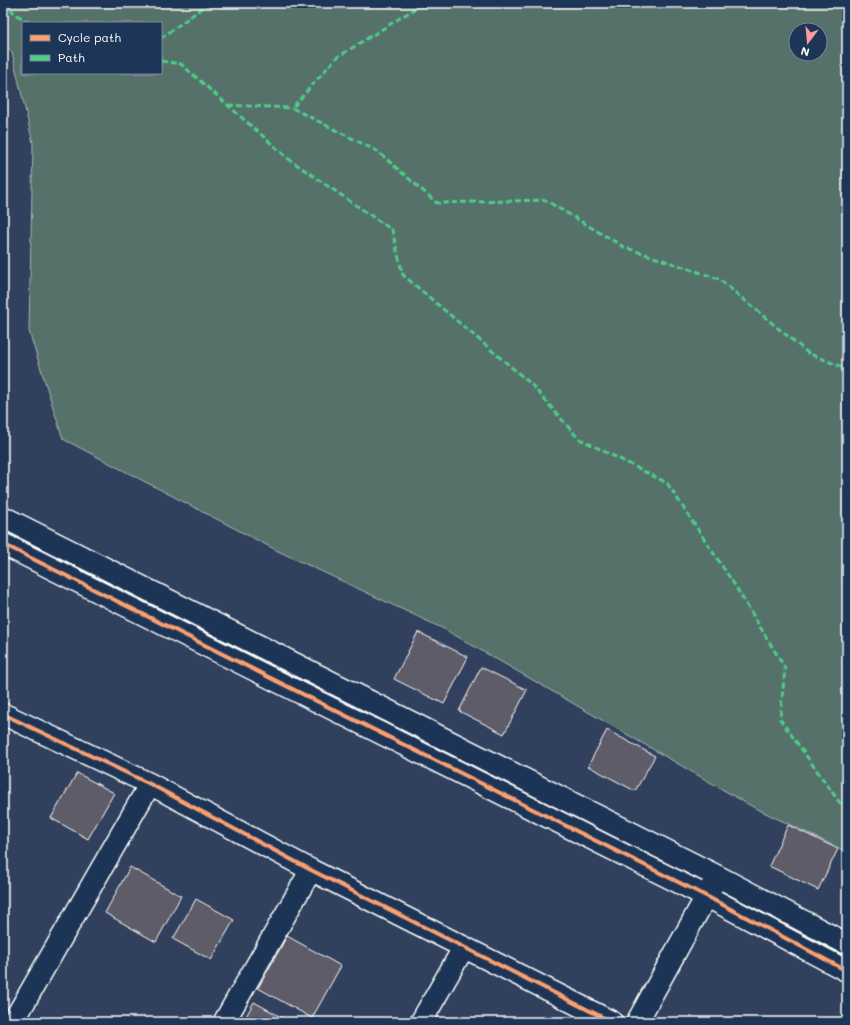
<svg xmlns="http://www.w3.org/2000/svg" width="850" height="1025" viewBox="0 0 850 1025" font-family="Mali,sans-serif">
<rect width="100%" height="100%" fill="#31415d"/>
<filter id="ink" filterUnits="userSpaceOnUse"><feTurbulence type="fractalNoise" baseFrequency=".025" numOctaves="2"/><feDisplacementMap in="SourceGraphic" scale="8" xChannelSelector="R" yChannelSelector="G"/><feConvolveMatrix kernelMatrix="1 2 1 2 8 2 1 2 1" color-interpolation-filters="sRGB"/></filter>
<g filter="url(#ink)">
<path fill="#566f6b" stroke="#aab7b5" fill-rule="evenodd" d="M3,3H847V852L753,807L444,629L278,551L63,439L29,331L33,143L12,53L3,40ZM23,23H161V73H23ZM796,30H820V54H796Z"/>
<path fill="#5f5c6b" stroke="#fff" d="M3,143L8,160L3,162Z
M418,632L468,657L444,704L394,679Z
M481,667L527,690L504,734L459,711Z
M607,730L655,756L635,791L588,766Z
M77,773L114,793L88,839L51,818Z
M788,825L838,849L818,890L769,866Z
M130,867L181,896L156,942L105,913Z
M196,899L234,920L211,960L173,939Z
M287,936L341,966L312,1018L258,988Z
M254,1002L290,1022H243Z"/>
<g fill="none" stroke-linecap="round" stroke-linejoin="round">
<defs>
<path id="minor" d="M3,517L717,876L847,944
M3,544L708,897L847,971
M3,714L150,784L311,870L612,1022
M13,1022L150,784
M224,1022L311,870
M421,1022L464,947
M637,1022L713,884"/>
</defs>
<use href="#minor" stroke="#fff" stroke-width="24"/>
<use href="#minor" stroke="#1d3557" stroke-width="21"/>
<path stroke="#4dcf88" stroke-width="3" stroke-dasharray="6 3" stroke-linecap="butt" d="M3,3L17,15L30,23
M424,3L336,58L292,108L377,151L437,203L545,200L624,247L719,279L808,353L847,369
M161,38L209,3
M161,61L181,64L290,160L392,230L403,275L530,383L578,438L667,483L734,584L785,668L780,719L840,803H847
M228,105L292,108"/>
<defs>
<path id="cycleway" d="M3,544L708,897L847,971
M3,714L150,784L311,870L612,1022"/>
</defs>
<use href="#cycleway" stroke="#1d3557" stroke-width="6"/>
<use href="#cycleway" stroke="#fca06f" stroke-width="4"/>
</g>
</g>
<rect width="850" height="1025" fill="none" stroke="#1d3557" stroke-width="16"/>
<rect x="8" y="8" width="834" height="1009" fill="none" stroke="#fff" stroke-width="1.5" filter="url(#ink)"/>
<rect x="22" y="22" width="140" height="52" fill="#1d3557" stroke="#77869a"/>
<rect x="30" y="35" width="20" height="6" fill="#fca06f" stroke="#77869a"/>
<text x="58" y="42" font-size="12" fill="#ffffff">Cycle path</text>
<rect x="30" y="55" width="20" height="6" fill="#4dcf88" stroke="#77869a"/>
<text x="58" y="62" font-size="12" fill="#ffffff">Path</text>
<g transform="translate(808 42) rotate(196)"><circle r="19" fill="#1d3557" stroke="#77869a"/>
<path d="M0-3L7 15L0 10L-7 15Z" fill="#ff9aa2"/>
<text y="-6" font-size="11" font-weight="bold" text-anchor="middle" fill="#ffffff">N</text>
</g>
</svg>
